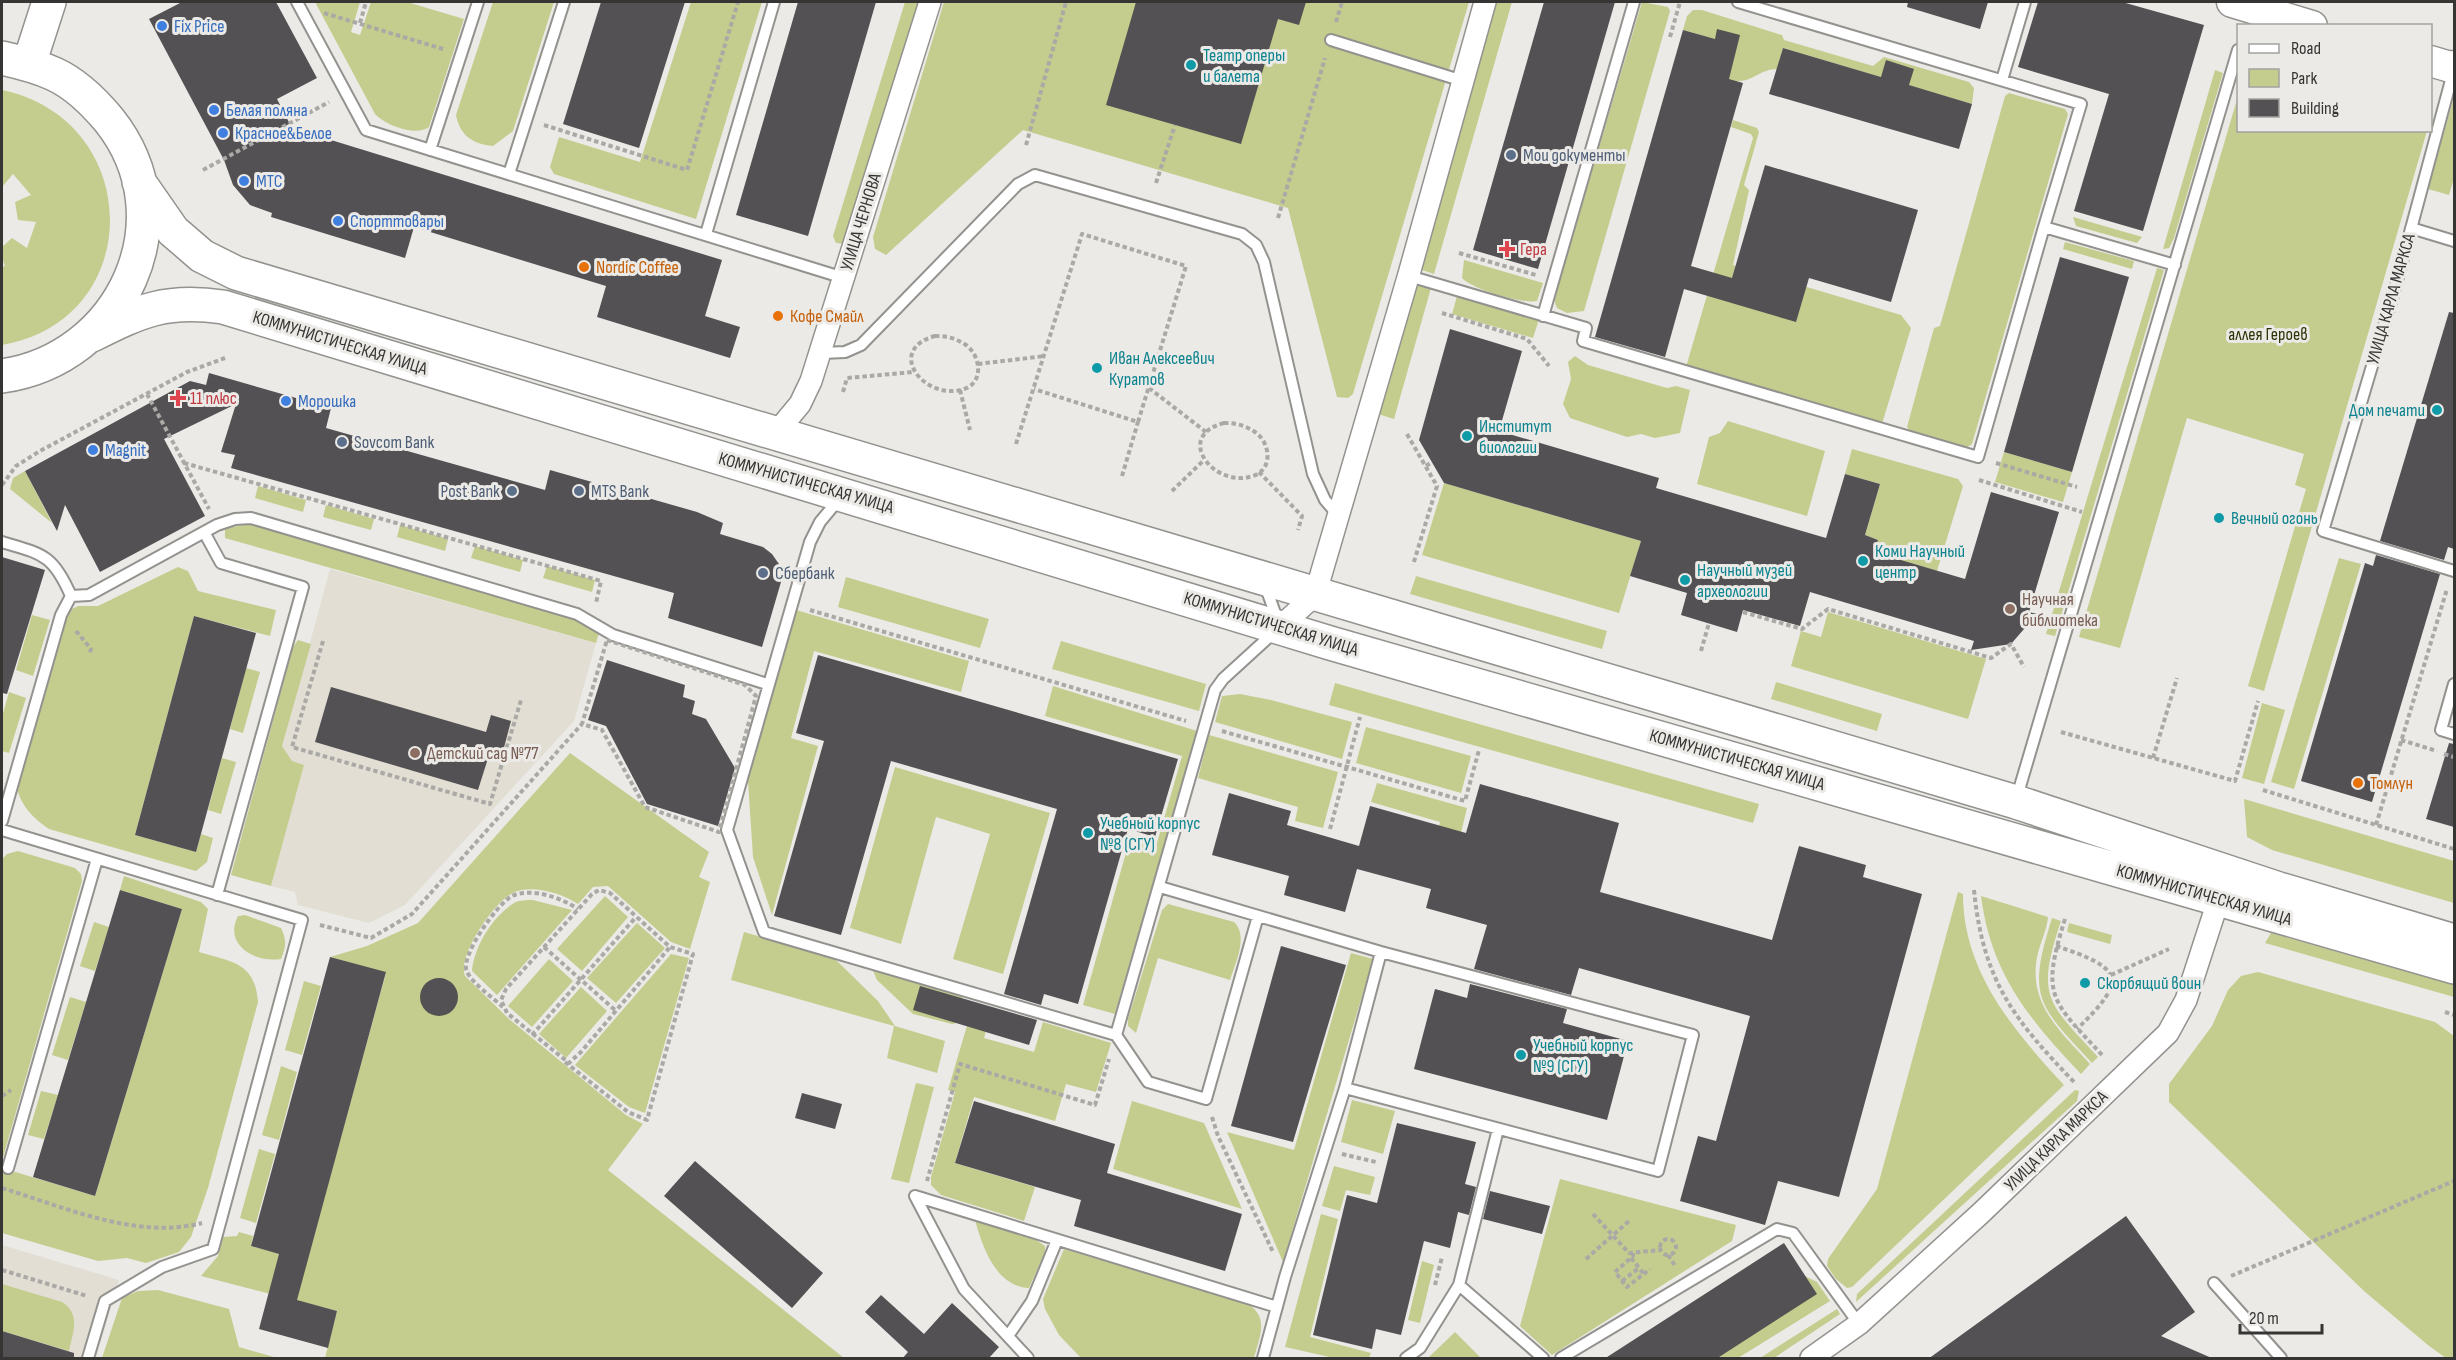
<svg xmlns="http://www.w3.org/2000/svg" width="2456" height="1360" viewBox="0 0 2456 1360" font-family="'Sofia Sans Condensed',sans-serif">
<rect width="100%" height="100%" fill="#ebeae7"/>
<path fill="#e2ded4" d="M330,569L596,643L574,721L405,905L369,923L298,905L295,892L271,886L304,765L292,761L282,746Z
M2,1245L119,1280L96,1358H2Z"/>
<path fill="#c4cd8d" d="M315,2H360L351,32L360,35L371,2H407L464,19L429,127C416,137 385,125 375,114Z
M493,2H554L513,131L493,146C473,144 460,136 456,115Z
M691,2H762L696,219L554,174L550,167L559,137L640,162Z
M905,2H920L846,244L836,243L833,236Z
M944,2H1469L1353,394L1348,398L1337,397L1288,208L1023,130L886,255L875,249L873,237Z
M1495,2H1512L1434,274L1419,269Z
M1642,2L1668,7L1670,11L1584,311L1567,313L1557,308L1554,300Z
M1693,10H1702L1782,35L1784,40L1873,66L1884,57L1969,82L1974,88L1972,104L1783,48L1777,69C1761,69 1753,81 1739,81C1729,82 1715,75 1705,72L1714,39L1683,30L1687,16Z
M2215,70L2223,73L2174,238L2169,248L2163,249Z
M2,90C145,120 147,320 2,345V267L5,266L2,258V247L12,238L27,248L36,222L18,220L15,202L31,195L13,174L2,187Z
M2009,93L2065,109L2068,114L1972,444L1966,448L1911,432L1907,427L1934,328L1940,326L2005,96Z
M2238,96V130L2427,131L2264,691L2248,686L2306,489L2295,485L2304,454L2187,418L2120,648L2079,637Z
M2454,97V178L2449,195L2428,189Z
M1733,120L1757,128L1759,132L1744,185L1749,190L1733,265L1901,315L1911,328L1882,424L1686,367L1753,138L1751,134L1731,127Z
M2073,217L2142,237L2137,243L2076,226Z
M2065,242L2134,261L2132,269L2063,249Z
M1464,260L1543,283L1537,301C1522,304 1472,289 1462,278Z
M2157,268L2164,270L2055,636L2046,634Z
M1415,284L1431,288L1394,419L1378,414Z
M1457,296L1539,319L1533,338L1452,314Z
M1575,356L1588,365L1667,388L1676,386L1690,390L1680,433L1655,438L1641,434L1627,437L1570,418L1563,404L1571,379L1568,362Z
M1728,421L1825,451L1807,516L1697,484L1709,437L1720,433Z
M1852,449L1958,479L1963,486L1937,571L1874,552L1878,540L1865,535L1880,484L1845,474Z
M2004,452L2072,472L2063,502L1995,482Z
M25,471L52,523L10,489L13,478Z
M1444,483L1641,541L1619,613L1422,555Z
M258,486L306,500L303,512L255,498Z
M326,505L374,519L371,530L323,517Z
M252,524L578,619L599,633L596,643L225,538V528Z
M400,525L448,539L445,551L397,537Z
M475,546L523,560L520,572L471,558Z
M2339,558L2361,564L2294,789L2271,782Z
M547,566L595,580L592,592L543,578Z
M178,567L188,571L198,591L276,610L270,636L194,616L135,835L196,852L201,834L213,838L207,862L196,871L49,829C32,817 22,807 16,786L68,611L78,606H98Z
M1416,576L1607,631L1602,649L1410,594Z
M846,577L989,619L980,648L838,607Z
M796,610L969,661L961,692L814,651L791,738L818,746L772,915L753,857L748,781Z
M1828,612L1986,659L1968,719L1791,666L1801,631L1821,637Z
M32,615L50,620L33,676L16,670Z
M298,640L311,644L282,746L292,761L304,765L271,886L231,875L293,647Z
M1061,641L1206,684L1199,711L1052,669Z
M246,668L260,672L243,733L230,729Z
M1776,682L1882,714L1877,731L1771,699Z
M1335,683L1759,804L1753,823L1329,705Z
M1053,686L1197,731L1115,1014L1083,1005L1131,835L1157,843L1182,756L1045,716Z
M9,692L26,698L9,753L2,751V717Z
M1240,694L1271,700L1352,722L1342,759L1215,722L1222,696Z
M2262,703L2285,710L2264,784L2242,778Z
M1366,727L1471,756L1461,793L1356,763Z
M1209,735L1338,772L1323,828L1295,821L1298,807L1198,778Z
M570,753L709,852L699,877L710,882L690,949L671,942L608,886L593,887L578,904C562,893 529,883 511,894C493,904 457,956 465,976L509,1019L626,1115L643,1124L608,1170L844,1358H325L337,1311L201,1276L218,1256L223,1237L237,1236L239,1232L253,1236L251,1246L307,1261L386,973L330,957L367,946L418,923Z
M222,758L236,762L221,814L208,810Z
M895,767L1050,813L1003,974L953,959L990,834L936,817L901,944L850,928Z
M1377,783L1467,808L1459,841L1437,835L1440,822L1371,802Z
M2244,799L2454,861V903L2272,850L2247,837Z
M18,851L75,868L81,874L82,881L2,1161V859L7,854Z
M124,876L201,902L208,909L199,952C232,962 255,962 258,1002L208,1188L191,1237L179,1252L146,1263L127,1258L98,1261L2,1233V1168L95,1196L182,909L120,890Z
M1958,892L1963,894C1963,972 2014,1031 2064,1085L1852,1287L1847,1288L1836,1279L1827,1266L1828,1259L1877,1189Z
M605,896L628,917L582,971L557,949Z
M1981,896L2048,917C2047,929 2041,941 2038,953C2026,1002 2060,1031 2090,1064L2081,1074C2029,1019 1991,974 1981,896Z
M533,900L572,910L497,995L472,971C474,947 492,917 514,903C519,900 527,900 533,900Z
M1168,904L1234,922C1249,936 1235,963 1230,980L1158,958L1136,1033L1128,1026V1019L1162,910Z
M245,915L281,928C287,940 286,947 281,959C255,963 223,945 238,916Z
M2052,918L2061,921C2036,996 2046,1001 2098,1057L2092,1063C2037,1004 2027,997 2052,918Z
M94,922L109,927L95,971L80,966Z
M637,923L665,948L616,1003L587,978Z
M2069,923L2112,935L2110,944L2067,932Z
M744,932L832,957L838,962L878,1001L895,1026L945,1041L937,1073L887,1058L894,1026L731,980Z
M2271,933L2454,985V997L2265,943Z
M1351,953L1373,959L1283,1262L1227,1132L1294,1150Z
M671,954L689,958L645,1113L629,1107L575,1065Z
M549,959L573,981L532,1027L508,1006Z
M872,968L961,993L963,999L957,1023L952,1024L913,1014L877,980Z
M2258,972L2435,1022L2454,1036V1358H2446L2429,1346L2364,1291L2169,1102V1084L2212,1026L2228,990L2241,976Z
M304,981L321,986L302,1055L285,1050Z
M581,987L607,1011L566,1058L539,1034Z
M70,997L86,1002L68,1060L52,1055Z
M974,1002L992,1008L984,1038L1034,1052L1043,1022L1111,1043L1096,1092L1066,1084L1055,1121L974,1097L955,1163L1035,1187L1024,1221L941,1195L931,1185V1177L955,1092L948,1090Z
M281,1066L297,1072L279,1140L262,1135Z
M916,1083L934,1087L909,1183L891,1179Z
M2075,1090L2079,1091L2077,1101L1856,1302L1857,1294Z
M41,1091L58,1095L44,1139L28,1135Z
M1352,1100L1395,1111L1383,1154L1341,1142Z
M1132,1101L1204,1123L1242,1209L1113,1169Z
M259,1149L275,1154L256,1223L240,1218Z
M1334,1166L1375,1177L1370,1195L1346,1190L1340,1211L1322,1206Z
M1560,1179L1736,1225L1732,1241L1552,1355L1520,1326Z
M1321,1214L1338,1219L1310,1337L1371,1353L1369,1358H1334L1285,1347Z
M975,1220L1036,1240L1045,1246V1252L1029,1288C996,1287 982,1246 975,1220Z
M1064,1249L1248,1304C1270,1318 1259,1338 1254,1358H1081L1059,1335L1045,1309L1043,1299Z
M1422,1261L1434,1265L1420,1323L1408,1320Z
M1805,1276L1817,1282L1830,1301L1738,1358H1717Z
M2,1284L62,1302C81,1314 73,1332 69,1351L2,1331Z
M158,1290L229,1309L239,1347L277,1358H102L122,1298L138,1291Z
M1837,1309L1840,1314L1774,1358H1760Z
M1455,1332L1481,1358H1426L1429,1357Z"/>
<path fill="#535153" d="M182,2H276L317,78L277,99L292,128L722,260L705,316L740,327L730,358L597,317L606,286L414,227L405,258L271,217L272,213L250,205L233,185L224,160L149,19Z
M601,2H685L639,148L563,124Z
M798,2H876L808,236L736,215Z
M1136,2H1306L1299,25L1278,19L1241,144L1106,105Z
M1544,2H1615L1538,269L1473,250Z
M1908,2H1988L1980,29L1907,7Z
M2038,2H2122L2204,25L2143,231L2074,211L2109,94L2018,67Z
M1717,29L1740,35L1729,79L1743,83L1691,266L1732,278L1765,165L1918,210L1891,302L1809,278L1796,322L1684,289L1665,357L1595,337L1683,30L1715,39Z
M1783,48L1881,77L1886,60L1914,69L1909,85L1972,104L1959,149L1769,94Z
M2060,257L2129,277L2072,472L2004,452Z
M2449,312L2454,313V549L2448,547L2444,560L2380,541Z
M1450,329L1522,351L1499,431L1659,478L1656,488L1826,538L1845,474L1880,484L1865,535L1878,540L1874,552L1965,579L1991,492L2059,512L2029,612L2037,614L2011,644L1971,650L1974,641L1810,592L1800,626L1743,610L1737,632L1681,615L1687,593L1630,576L1641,541L1444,483L1419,440Z
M209,373L331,408L326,428L545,490L550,470L697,512L723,523L720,534L763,547L772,554L781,567V582L762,647L668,618L674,593L231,468L235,455L221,452L236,404L164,439L205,516L100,572L65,505L57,531L25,471L190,381L206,385Z
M2376,555L2440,574L2372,802L2301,781L2365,563L2373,566Z
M2,557L45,570L7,694L2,693Z
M194,616L256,633L196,852L135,835Z
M818,655L1178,759L1155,837L1128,829L1078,1004L1044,994L1041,1005L1004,994L1057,809L891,761L841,935L774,916L824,741L796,733Z
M607,660L685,685L683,697L695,701L692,714L706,719L735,768L718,826L647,804L606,726L588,720Z
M331,687L486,732L491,715L511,721L502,755L490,752L478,790L315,742Z
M2449,743L2454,744V827L2426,819Z
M1480,784L1619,823L1600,892L1772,940L1799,846L1866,865L1863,877L1922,894L1839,1197L1778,1181L1765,1225L1680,1201L1698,1136L1716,1141L1750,1016L1579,968L1571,995L1474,969L1487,925L1426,908L1431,889L1357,869L1345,912L1284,895L1289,876L1212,855L1229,793L1291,811L1287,825L1359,846L1370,806L1466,833Z
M120,890L182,909L95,1196L33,1177Z
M1281,946L1346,965L1293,1142L1231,1126Z
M330,957L386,972L297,1300L337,1311L328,1348L259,1329L279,1254L251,1246Z
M420 997a19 19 0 1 1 38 0a19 19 0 1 1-38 0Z
M1470,984L1567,1009L1563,1023L1628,1041L1607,1120L1414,1069L1435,989L1467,998Z
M920,986L1037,1020L1029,1045L913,1010Z
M802,1093L842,1104L835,1129L795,1118Z
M974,1101L1115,1144L1107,1173L1242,1214L1225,1271L1074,1226L1081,1200L955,1163Z
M1397,1123L1476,1142L1465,1184L1476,1187L1469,1215L1458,1212L1450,1248L1424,1241L1401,1335L1376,1329L1372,1349L1313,1335L1347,1195L1377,1203Z
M695,1161L823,1273L792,1308L664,1196Z
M1490,1191L1550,1206L1542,1234L1483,1219Z
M2126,1216L2195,1312L2161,1336L2214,1359H1928Z
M1784,1243L1817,1294L1716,1359H1604Z
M881,1295L924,1334L952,1303L999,1347L988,1359H902L908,1352L865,1312Z
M2,1331L74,1353V1359H2Z"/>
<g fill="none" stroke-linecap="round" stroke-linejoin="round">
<defs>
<path id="lane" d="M297,2L366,130L844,278
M1738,2L2081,104L2044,227L2175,265
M1331,40L1463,81
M2454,69L2394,292L2323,531L2454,571
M2002,80L2025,2
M430,150L478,2
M509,174L564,2
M2411,228L2454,241
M706,234L774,2
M1409,276L1586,328L1583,341L1978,457L2044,227
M1543,316L1634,2
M821,353L845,352L861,345L1018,184L1035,175L1242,234L1256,245L1264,262L1313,474L1325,500L1338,515
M840,498L820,522L810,542L727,830L764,932L1116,1035L1215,690L1223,679L1280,627L1265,585
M204,532L221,563L303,587L217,895
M2,542C42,554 53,554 71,596L61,615L2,821
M71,596L89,595L217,525L235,519L251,518L577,614L613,635L767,684
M2454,684L2441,730L2454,734
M2016,800L2238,50
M2,830L302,920L213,1249L162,1267L105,1301L88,1358
M1160,887L1381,952L1693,1035L1658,1171L1345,1088L1381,952
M1116,1035L1148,1082L1206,1099L1258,916
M8,1168L97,859
M915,1196L1277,1307
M915,1196L964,1289L1028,1358
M2214,1283L2281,1358
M1459,1285L1543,1358
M1008,1336L1032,1301L1057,1240
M1263,1358L1285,1277L1345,1088
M1406,1358L1420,1348L1459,1285L1498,1129
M1561,1358L1777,1229L1793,1233L1859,1324"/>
<path id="street" d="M776,433L800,404L811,381L930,2
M1280,627L1315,595L1409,274L1485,2
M1811,1358L1859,1324L1981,1213L2168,1033L2186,1000L2222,889"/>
<path id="secondary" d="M2232,2L2312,26
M2430,61L2454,68V66"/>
<path id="primary" d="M2,58C20,62 37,66 54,74C76,84 94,102 109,120C188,219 122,359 2,376
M29,64L49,2
M139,182L173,231L202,256L236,273L2016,802L2279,889L2454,941
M92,335C142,310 166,299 223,307L1330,643L2454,967"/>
</defs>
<use href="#lane" stroke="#93928f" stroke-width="14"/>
<use href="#street" stroke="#93928f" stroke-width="24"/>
<use href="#secondary" stroke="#93928f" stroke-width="33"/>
<use href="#primary" stroke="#93928f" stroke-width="36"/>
<path stroke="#aaa9a6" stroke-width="4" stroke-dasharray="4.5 3" stroke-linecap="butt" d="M324,13L443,49
M1336,22L1342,2
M360,23L366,2
M1670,37L1680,2
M544,125L687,170L738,2
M1026,145L1066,2
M203,170L329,102
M1156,183L1175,125
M1278,218L1325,58
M1459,253L1536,275
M1442,313L1527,339L1549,366
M935,336C946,336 956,338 966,345C980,355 985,382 964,389C925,402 884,350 935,336Z
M978,364L1045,356
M1149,388L1206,432
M960,390L970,430
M843,392L847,378L914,372
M147,394L209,509
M1224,423C1235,423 1245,425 1255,432C1270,442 1274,469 1253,476C1214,489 1173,436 1224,423Z
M1407,434L1437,486L1413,565
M1016,444L1082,234L1186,266L1138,422L1034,389
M184,463L601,581L596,603
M1996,463L2077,487
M1426,466L1432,462
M1259,472L1302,516L1298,530
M1122,476L1138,422
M1979,480L2082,512
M2,485L16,466L40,451L187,372L225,358
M1172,491L1204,460
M810,610L1186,721
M1743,612L1802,629L1828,609L1991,658L2011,644L2024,667
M76,631L91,649L89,655
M607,640L745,685L756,696L719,832L645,807L602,730L582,724Z
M323,641L292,747L490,804L521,700
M1701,651L1709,623
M1222,731L1465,801L1479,750
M2061,732L2235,781L2258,701
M2401,740L2437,751
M2444,754L2454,757
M2153,758L2177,678
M2263,790L2454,849
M2376,825L2447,589
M1330,829L1360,717
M1974,890C1983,981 2014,1020 2076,1084
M2065,919C2041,996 2050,999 2103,1056
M320,925L371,938L412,914L582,724
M2056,946C2123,968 2129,979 2077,1029
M544,947L616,1011
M2111,975L2169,949
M503,1007C492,997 474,985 467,972C459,957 498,903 512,896C531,887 562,898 578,909
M2445,1012L2454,1015
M532,1035L636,917
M565,1062L628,1112L647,1120L693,954L670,947L610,893L599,890L592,894L506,989L501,1000L507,1013L569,1063L581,1052L670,947
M2,1096L11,1090
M1212,1117L1218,1136L1273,1252
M1342,1154L1376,1162
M927,1181L960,1064L1095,1105L1109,1059
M2,1188C64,1207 137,1240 202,1223
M1593,1214L1629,1253L1660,1250
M1660 1247a8 8 0 1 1 16 0a8 8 0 1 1-16 0Z
M1633,1253V1256L1615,1272L1627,1287L1650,1269
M1668,1255L1676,1267
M1631,1258L1644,1274
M1586,1259L1629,1221
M2,1270L87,1296
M2231,1276L2454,1181
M1622,1281L1639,1268
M1435,1285L1442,1257"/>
<use href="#lane" stroke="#fff" stroke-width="10"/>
<use href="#street" stroke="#fff" stroke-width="21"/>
<use href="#secondary" stroke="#fff" stroke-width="30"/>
<use href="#primary" stroke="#fff" stroke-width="33"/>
</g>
<g fill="#3f7fe0" stroke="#ebeae7" stroke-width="2">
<circle cx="162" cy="26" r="6"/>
<circle cx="214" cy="110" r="6"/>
<circle cx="223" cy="133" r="6"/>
<circle cx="244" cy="181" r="6"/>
<circle cx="338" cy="221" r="6"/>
<circle cx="286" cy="401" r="6"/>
<circle cx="93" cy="450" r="6"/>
</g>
<g fill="#0f9aa8" stroke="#ebeae7" stroke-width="2">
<circle cx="1191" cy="65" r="6"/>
<circle cx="1097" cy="368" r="6"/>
<circle cx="2437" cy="410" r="6"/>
<circle cx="1467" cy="436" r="6"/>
<circle cx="2219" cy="518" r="6"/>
<circle cx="1863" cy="561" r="6"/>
<circle cx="1685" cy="580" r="6"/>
<circle cx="1088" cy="833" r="6"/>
<circle cx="2085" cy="983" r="6"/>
<circle cx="1521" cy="1055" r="6"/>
</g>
<g fill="#5c6f8a" stroke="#ebeae7" stroke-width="2">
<circle cx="1511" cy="155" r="6"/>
<circle cx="342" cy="442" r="6"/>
<circle cx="512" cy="491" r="6"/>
<circle cx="579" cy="491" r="6"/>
<circle cx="763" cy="573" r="6"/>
</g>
<g fill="#e0444e" stroke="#ebeae7" stroke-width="2">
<path d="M1504 240h6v6h6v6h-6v6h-6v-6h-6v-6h6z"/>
<path d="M175 389h6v6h6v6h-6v6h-6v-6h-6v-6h6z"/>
</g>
<g fill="#e8710a" stroke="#ebeae7" stroke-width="2">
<circle cx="584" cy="267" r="6"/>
<circle cx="778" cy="316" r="6"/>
<circle cx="2358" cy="783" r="6"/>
</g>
<g fill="#8d6e63" stroke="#ebeae7" stroke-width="2">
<circle cx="2010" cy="609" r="6"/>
<circle cx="415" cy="753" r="6"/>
</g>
<g text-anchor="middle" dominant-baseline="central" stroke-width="6" stroke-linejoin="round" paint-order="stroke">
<g font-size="18" fill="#366cbe" stroke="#ebeae7" text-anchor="start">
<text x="174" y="26">Fix Price</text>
<text x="226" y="110">Белая поляна</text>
<text x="235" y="133">Красное&amp;Белое</text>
<text x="256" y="181">МТС</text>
<text x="350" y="221">Спорттовары</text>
<text x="298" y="401">Морошка</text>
<text x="105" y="450">Magnit</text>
</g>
<g font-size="18" fill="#0d838f" stroke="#ebeae7" text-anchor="start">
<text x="1203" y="55">Театр оперы<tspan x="1203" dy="21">и балета</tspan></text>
<text x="1109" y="358">Иван Алексеевич<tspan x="1109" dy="21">Куратов</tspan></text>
<text x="2425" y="410" text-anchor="end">Дом печати</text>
<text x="1479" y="426">Институт<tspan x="1479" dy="21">биологии</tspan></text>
<text x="2231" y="518">Вечный огонь</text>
<text x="1875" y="551">Коми Научный<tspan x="1875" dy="21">центр</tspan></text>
<text x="1697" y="570">Научный музей<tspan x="1697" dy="21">археологии</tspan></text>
<text x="1100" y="823">Учебный корпус<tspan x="1100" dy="21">№8 (СГУ)</tspan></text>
<text x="2097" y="983">Скорбящий воин</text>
<text x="1533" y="1045">Учебный корпус<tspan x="1533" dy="21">№9 (СГУ)</tspan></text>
</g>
<g font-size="18" fill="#4e5e75" stroke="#ebeae7" text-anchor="start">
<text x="1523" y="155">Мои документы</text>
<text x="354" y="442">Sovcom Bank</text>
<text x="500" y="491" text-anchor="end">Post Bank</text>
<text x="591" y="491">MTS Bank</text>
<text x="775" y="573">Сбербанк</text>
</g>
<g font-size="18" fill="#363534" stroke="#ebeae7">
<text transform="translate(861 222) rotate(-73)">УЛИЦА ЧЕРНОВА</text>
<text transform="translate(2391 299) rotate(-74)">УЛИЦА КАРЛА МАРКСА</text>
<text transform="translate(340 343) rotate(17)">КОММУНИСТИЧЕСКАЯ УЛИЦА</text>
<text transform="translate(806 483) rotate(16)">КОММУНИСТИЧЕСКАЯ УЛИЦА</text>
<text transform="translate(1271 624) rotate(17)">КОММУНИСТИЧЕСКАЯ УЛИЦА</text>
<text transform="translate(1737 760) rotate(16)">КОММУНИСТИЧЕСКАЯ УЛИЦА</text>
<text transform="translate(2204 895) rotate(16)">КОММУНИСТИЧЕСКАЯ УЛИЦА</text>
<text transform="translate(2056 1141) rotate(-44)">УЛИЦА КАРЛА МАРКСА</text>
</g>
<g font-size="18" fill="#be3a42" stroke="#ebeae7" text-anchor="start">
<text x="1520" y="249">Гера</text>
<text x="190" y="398">11 плюс</text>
</g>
<g font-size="18" fill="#c56008" stroke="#ebeae7" text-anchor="start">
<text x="596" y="267">Nordic Coffee</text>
<text x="790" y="316">Кофе Смайл</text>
<text x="2370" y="783">Томлун</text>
</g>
<g font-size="18" fill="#2e3307" stroke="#ebeae7">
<text x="2268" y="334">аллея Героев</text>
</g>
<g font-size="18" fill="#785e54" stroke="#ebeae7" text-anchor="start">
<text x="2022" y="599">Научная<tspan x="2022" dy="21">библиотека</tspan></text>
<text x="427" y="753">Детский сад №77</text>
</g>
</g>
<rect width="2456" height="1360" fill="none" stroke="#363534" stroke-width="6"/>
<rect x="2237" y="24" width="195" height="108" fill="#ebeae7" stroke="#a3a29f" stroke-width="1.5"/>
<rect x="2249" y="44" width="30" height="9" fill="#ffffff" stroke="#a3a29f" stroke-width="1.5"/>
<text x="2291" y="54" font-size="18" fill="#363534">Road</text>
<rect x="2249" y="69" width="30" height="18" fill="#c4cd8d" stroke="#a3a29f" stroke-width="1.5"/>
<text x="2291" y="84" font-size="18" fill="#363534">Park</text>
<rect x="2249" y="99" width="30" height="18" fill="#535153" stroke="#a3a29f" stroke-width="1.5"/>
<text x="2291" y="114" font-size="18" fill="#363534">Building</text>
<path d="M2240 1324v9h82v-9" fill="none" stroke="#363534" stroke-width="3"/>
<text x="2249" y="1324" font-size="18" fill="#363534" stroke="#ebeae7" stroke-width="4.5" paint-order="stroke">20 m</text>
</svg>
